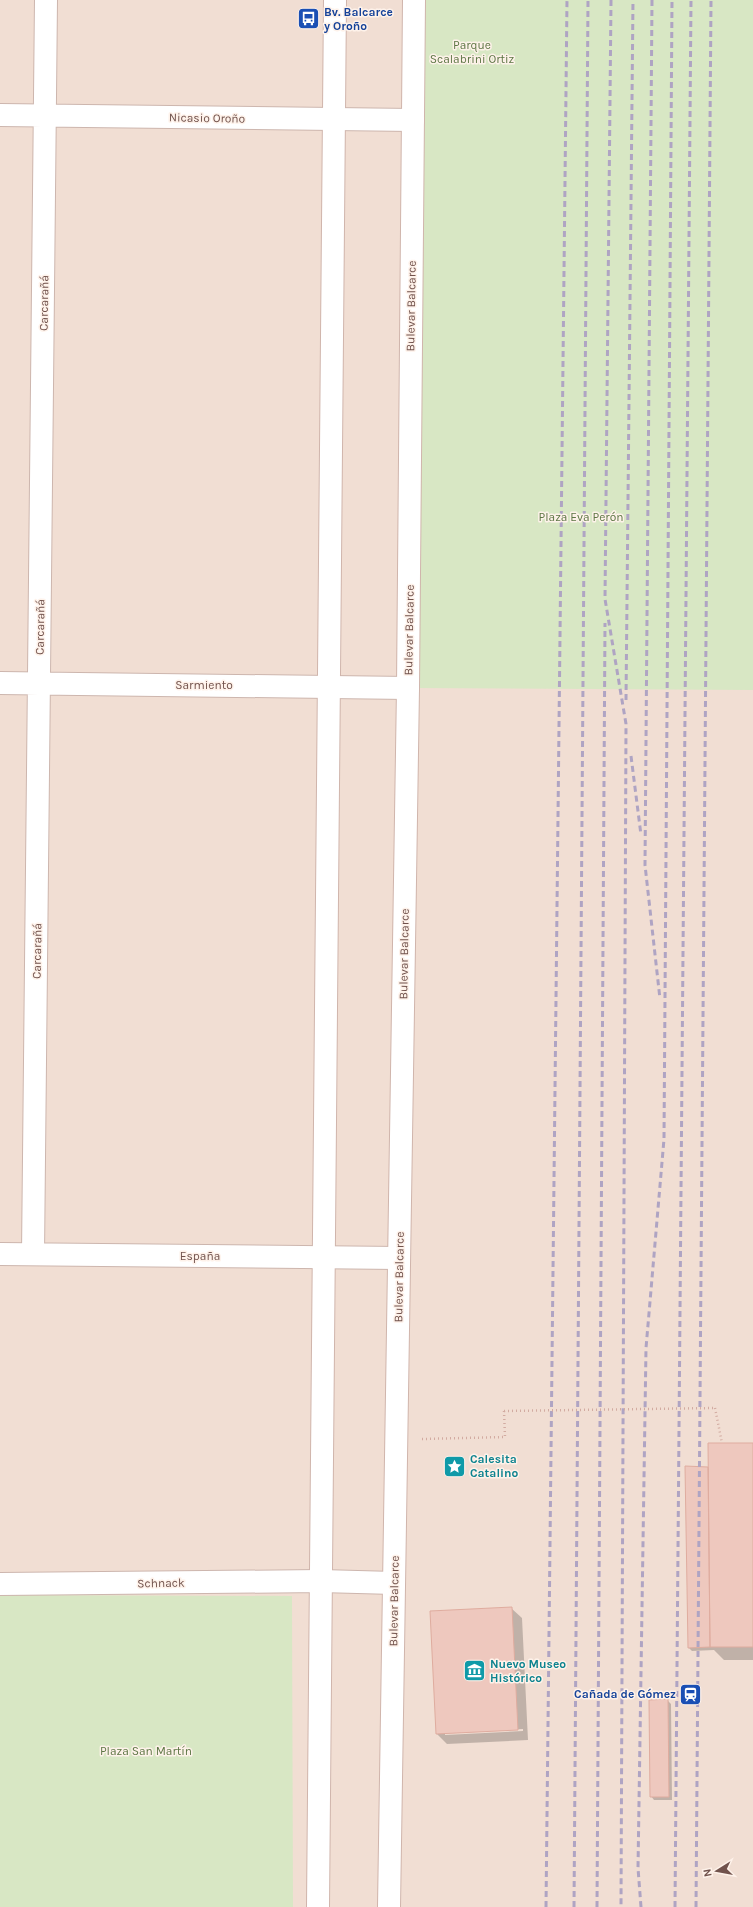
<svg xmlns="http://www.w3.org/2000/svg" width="753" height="1907" viewBox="0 0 753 1907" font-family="Karla,sans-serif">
<rect width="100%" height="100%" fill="#faeee4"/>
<path fill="#f1ded3" d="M0,0H753V1907H0Z"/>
<path fill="#d8e7c4" d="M414,0H753V690L408,688Z
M0,1595L292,1596L293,1907H0Z"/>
<path fill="#0003" fill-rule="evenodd" d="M753,1444V1660H724L714,1650L692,1651L689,1648L686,1467L708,1468L710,1469Z
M511,1608L522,1618L528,1740L447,1744L437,1734ZM523,1729V1731L445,1735V1733Z
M667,1700L671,1704L672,1800H654L651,1796Z"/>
<path fill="#eec8be" stroke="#dfac9f" d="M708,1443H753V1647H710Z
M685,1466L708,1467L710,1647L688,1648Z
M512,1607L518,1730L436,1734L430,1611Z
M668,1699L669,1797H650L649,1700Z"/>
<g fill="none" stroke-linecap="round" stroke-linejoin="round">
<defs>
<path id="minor" d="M0,115L413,120
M0,683L408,688
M0,1254L399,1258
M33,1254L46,0
M0,1584L321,1581L394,1583"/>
<path id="secondary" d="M318,1907L335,0
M389,1907L408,688L414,0"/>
</defs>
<use href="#minor" stroke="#cdb6ae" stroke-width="24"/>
<use href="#secondary" stroke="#d0b5ac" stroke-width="24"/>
<path stroke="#d2aba1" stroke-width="2.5" stroke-dasharray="1 3" stroke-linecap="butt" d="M715,1408L722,1443
M422,1439L505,1437L504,1411"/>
<use href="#minor" stroke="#fff" stroke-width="22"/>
<use href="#secondary" stroke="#fff" stroke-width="22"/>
<path stroke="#afa4c3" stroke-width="3" stroke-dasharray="6 4" stroke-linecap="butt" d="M611,0L605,599L626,724L621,1907
M652,0L645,865L660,999
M626,700L633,0
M631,756L641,835
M546,1907L567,0
M574,1907L588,0
M597,1907L605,623
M641,1907L638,1868L646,1348L664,1139L672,0
M675,1907L691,0
M696,1907L711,0"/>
<path stroke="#d2aba1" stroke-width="2.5" stroke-dasharray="1 3" stroke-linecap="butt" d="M504,1411L715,1408"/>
</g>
<defs>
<symbol id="bus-square" viewBox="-11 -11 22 22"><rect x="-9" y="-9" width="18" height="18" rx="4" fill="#1a4fb4" stroke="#fef2ea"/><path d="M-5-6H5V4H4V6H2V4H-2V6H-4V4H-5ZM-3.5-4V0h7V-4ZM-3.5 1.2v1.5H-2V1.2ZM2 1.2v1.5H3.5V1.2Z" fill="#fff"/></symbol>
<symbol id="sight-square" viewBox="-11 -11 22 22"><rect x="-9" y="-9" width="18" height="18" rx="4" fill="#0f9aa8" stroke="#fef2ea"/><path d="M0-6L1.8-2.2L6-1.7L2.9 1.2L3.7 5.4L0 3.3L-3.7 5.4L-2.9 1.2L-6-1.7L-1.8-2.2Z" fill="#fff"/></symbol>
<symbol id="museum-square" viewBox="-11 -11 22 22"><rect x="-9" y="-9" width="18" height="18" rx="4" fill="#0f9aa8" stroke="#fef2ea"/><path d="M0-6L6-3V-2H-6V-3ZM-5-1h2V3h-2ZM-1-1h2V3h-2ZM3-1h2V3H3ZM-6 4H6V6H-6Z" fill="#fff"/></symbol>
<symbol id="station-square" viewBox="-11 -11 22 22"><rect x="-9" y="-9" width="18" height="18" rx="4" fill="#1a4fb4" stroke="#fef2ea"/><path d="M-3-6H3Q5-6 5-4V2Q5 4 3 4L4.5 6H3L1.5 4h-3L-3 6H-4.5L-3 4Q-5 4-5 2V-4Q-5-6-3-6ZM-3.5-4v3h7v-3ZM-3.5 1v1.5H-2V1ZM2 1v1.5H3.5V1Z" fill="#fff"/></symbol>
</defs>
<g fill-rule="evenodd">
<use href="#bus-square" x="296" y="6" width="25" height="25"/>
<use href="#sight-square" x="442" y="1454" width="25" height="25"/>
<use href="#museum-square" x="462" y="1658" width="25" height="25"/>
<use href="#station-square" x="678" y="1682" width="25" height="25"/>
</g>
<g text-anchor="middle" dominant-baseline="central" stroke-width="3" stroke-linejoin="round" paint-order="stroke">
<g font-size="12" font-weight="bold" fill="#164399" stroke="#fef2ea" text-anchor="start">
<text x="324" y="12">Bv. Balcarce<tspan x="324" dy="14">y Oroño</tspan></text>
<text x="676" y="1694" text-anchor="end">Cañada de Gómez</text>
</g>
<g font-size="12" fill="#5d7644" stroke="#fef2ea">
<text x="472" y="45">Parque<tspan x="472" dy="14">Scalabrini Ortiz</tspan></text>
<text x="581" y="517">Plaza Eva Perón</text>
<text x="146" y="1751">Plaza San Martín</text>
</g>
<g font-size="12" fill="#71524c" stroke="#fef2ea">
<text transform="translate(207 118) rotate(1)">Nicasio Oroño</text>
<text transform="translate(44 303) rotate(-89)">Carcarañá</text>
<text transform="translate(411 306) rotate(-89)">Bulevar Balcarce</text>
<text transform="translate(40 627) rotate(-89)">Carcarañá</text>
<text transform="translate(409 630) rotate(-89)">Bulevar Balcarce</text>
<text x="204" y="685">Sarmiento</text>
<text transform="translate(37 951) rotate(-89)">Carcarañá</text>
<text transform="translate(404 954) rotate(-89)">Bulevar Balcarce</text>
<text x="200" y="1256">España</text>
<text transform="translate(399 1277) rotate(-89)">Bulevar Balcarce</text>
<text transform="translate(161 1583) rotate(-1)">Schnack</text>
<text transform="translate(394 1601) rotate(-89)">Bulevar Balcarce</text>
</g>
<g font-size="12" font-weight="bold" fill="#0d838f" stroke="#fef2ea" text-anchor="start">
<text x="470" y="1459">Calesita<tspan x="470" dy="14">Catalino</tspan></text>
<text x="490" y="1664">Nuevo Museo<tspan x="490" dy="14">Histórico</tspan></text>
</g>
</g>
<g transform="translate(717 1871) rotate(259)" stroke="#fef2ea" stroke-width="3" paint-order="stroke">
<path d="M0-3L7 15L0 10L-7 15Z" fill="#71524c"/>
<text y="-6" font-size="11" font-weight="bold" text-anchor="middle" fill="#71524c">N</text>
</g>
</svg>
